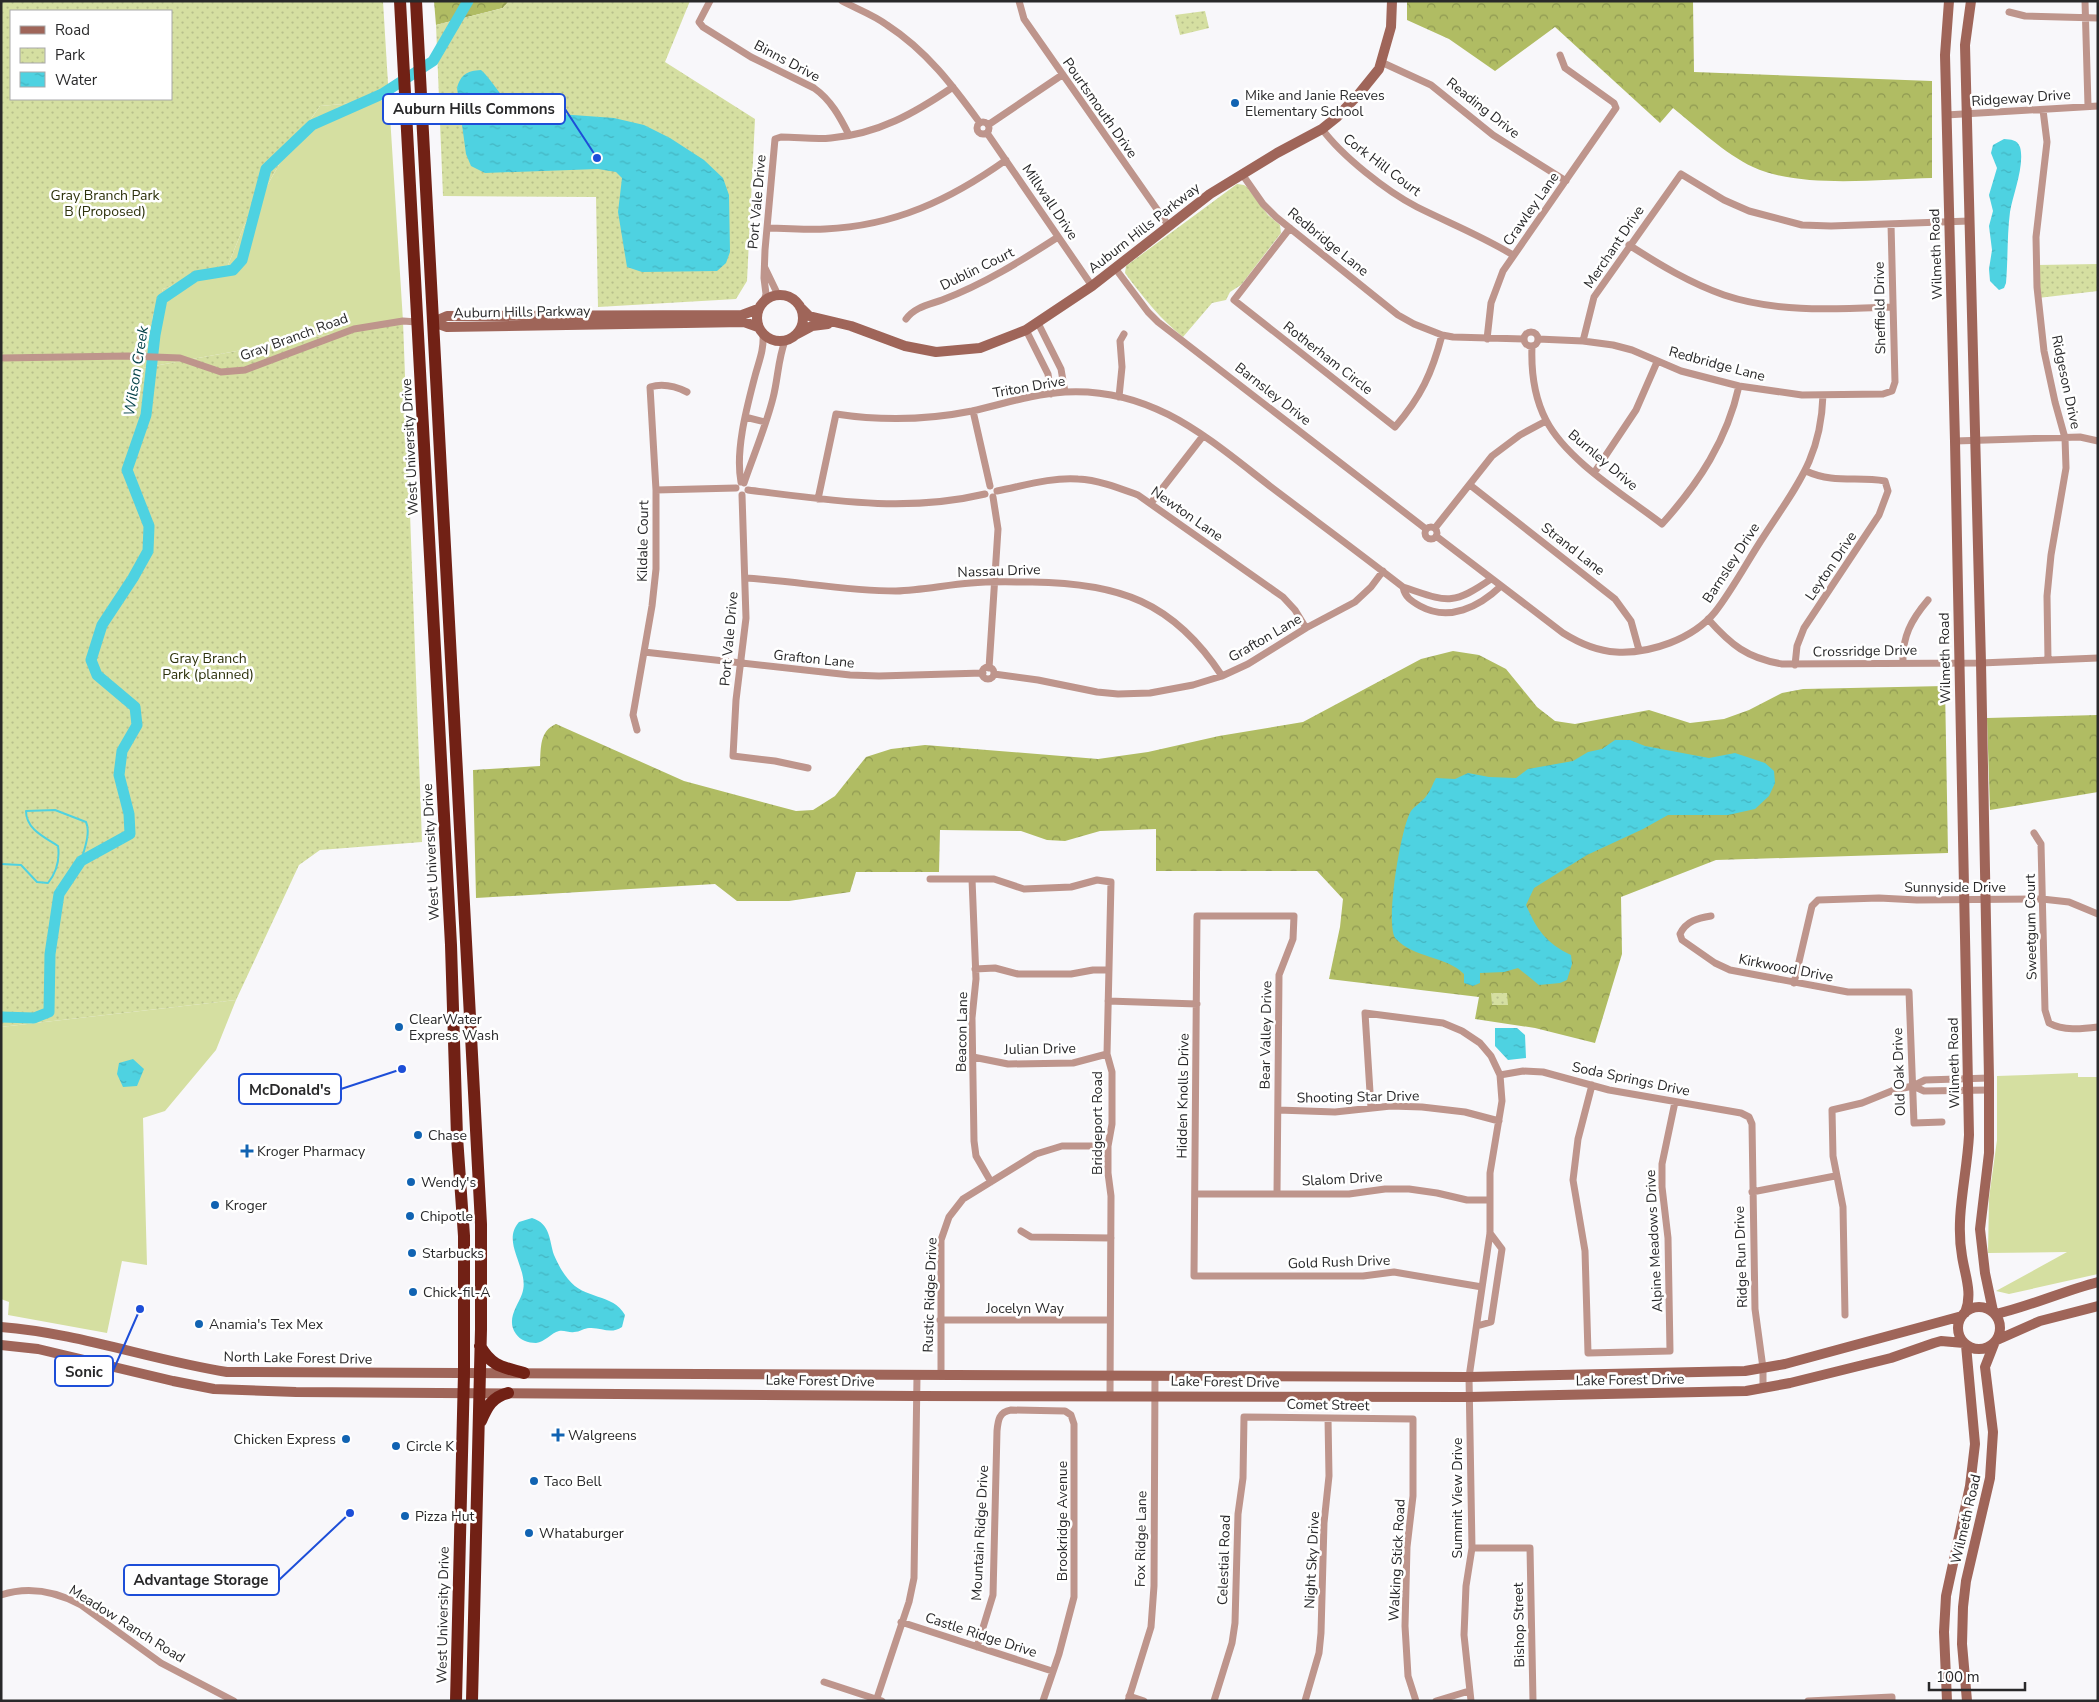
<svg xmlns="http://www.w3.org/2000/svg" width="2099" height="1702" viewBox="0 0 2099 1702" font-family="'Nunito Sans',sans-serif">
<defs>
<pattern id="forest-crowns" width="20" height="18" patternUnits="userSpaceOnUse" patternTransform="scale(1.25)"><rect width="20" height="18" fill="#b0bc63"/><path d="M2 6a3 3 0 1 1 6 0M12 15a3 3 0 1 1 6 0" fill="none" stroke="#8f9952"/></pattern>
<pattern id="park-dots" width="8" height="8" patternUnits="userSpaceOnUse" patternTransform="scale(1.25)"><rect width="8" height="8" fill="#d5dfa1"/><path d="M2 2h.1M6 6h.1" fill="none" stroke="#b7bf8b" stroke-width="1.8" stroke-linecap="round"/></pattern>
<pattern id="water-ripples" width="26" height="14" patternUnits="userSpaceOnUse" patternTransform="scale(1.25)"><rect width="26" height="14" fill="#4ed2e1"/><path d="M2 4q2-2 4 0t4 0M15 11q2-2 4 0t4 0" fill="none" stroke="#44b4c1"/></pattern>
</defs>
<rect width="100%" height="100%" fill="#f8f7fa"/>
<path fill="#d5dfa1" d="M389,100L403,321L143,368L153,316L163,289L228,265L244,226L280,163L320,106Z
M236,1000L216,1050L165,1111L143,1118L147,1265L122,1261L107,1333L8,1315L9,1302L1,1299V1027Z
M2078,1073V1077H2098V1274L2009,1294L1996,1291L2067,1252L1988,1253L1989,1198L1997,1140V1076Z"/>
<path fill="url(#forest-crowns)" d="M434,1H509L503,8L436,25Z
M1407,1H1693L1694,72L1932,81V178C1880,179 1801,189 1753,167C1725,154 1697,127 1673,108L1660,123L1555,27L1495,71L1449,39L1407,20Z
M1453,651L1479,655L1506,669L1537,707L1555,721L1575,724L1649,710L1690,723L1724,719L1749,710L1782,693L1803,689L1945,686L1948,853L1716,860L1621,897L1622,954L1595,1043L1535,1028L1475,1019L1479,997L1329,979L1340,927L1343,899L1317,871H1156V829L1100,831L1065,841L1047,840L1021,831L940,830L939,872H856L850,892L789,901H737L715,884L476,898L473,770L540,766C541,749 539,731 556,724L684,781L796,811L813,810L835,796L866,757L891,749L925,745L1098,759L1148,752L1219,736L1303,722L1421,659Z
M2098,715V792L1990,810L1987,718Z"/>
<path fill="url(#park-dots)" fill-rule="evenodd" d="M1,1H383L389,100L320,106L280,163L244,226L228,265L163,289L153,316L143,368L403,321L422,842L320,850L299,865L236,1000L1,1027ZM11,11H171V99H11Z
M509,1H690L665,62L755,119L747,281L736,299L598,307L596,197L443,196L436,25L503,8Z
M1205,11L1209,28L1180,35L1175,15Z
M1237,184L1244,185L1247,187L1268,215L1280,225L1281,233L1241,285L1230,292L1226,300L1212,303L1183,337C1160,319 1143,297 1125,273L1126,266Z
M2098,264V291L2038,298L2037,265Z
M1491,993H1507L1508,1005H1492Z"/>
<path fill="url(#water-ripples)" d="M481,70C495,83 502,101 518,111L614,118L644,125L670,138L704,160L723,178L729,195L730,252L726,263L717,271L642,272L627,267L618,212L622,178L616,172L598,169L485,173L471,166L466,154L457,88C461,74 467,71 481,70Z
M2004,139C2011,140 2017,139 2020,147C2025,165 2013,194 2010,212C2007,235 2008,260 2006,283L2004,288L1999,290L1990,281L1989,269L1992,250L1989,226L1993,211L1989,195L1997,168L1991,153L1993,145Z
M1615,740H1630L1645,746L1709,758L1735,753L1765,763L1774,771L1775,783L1769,796L1755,809L1728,815H1668L1643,829L1587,855L1534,888L1526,905C1537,930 1546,943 1571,955L1572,964L1567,980L1560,983L1539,985L1518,968L1504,972L1480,973V983L1473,986L1464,983V974C1446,956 1414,958 1396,939C1384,927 1401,826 1411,811C1416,805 1423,801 1427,795C1431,790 1433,783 1436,778L1455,779L1468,773L1489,777L1516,778L1528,769L1573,761L1588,752L1602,749Z
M1495,1028H1517L1525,1035L1526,1058L1508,1060L1495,1046Z
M133,1059L144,1069L137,1086L123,1087L117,1074L119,1063Z
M532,1218C551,1224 549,1240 554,1255C558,1264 562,1272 568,1279C584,1300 613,1293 625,1315L622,1327C610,1335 602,1327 589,1328C584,1328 580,1332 574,1332C570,1333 564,1330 559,1331C551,1333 545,1342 536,1343C528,1343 520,1340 516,1334C506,1320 517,1307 522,1294C531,1270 500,1243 519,1222Z"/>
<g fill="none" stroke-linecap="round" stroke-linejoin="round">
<path stroke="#4ed2e1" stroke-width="2" d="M1,864L21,865L37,882L48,883C56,873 60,860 58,846C44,837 26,829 26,811L55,810L86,822C91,833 84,850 81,861"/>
<path stroke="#4ed2e1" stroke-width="11" d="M1,1017L34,1018L49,1012L50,954L59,894L81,861L130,834L129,814L119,775L122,751L137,725L135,707L97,675L91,660L102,625L133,578L148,551L149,526L127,470L146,415L155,335L162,299L196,276L233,270L242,260L266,169L312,125L382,94L433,61L468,1"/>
<path stroke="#be958c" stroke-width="7" d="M710,1L699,22L703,27L751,57L814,88C831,100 840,117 849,135
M842,1C857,9 874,15 887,25C927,51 953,86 980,123
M1019,1L1024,19L1168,225
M2085,1L2088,106
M2009,12L2025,16L2098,18
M1381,62L1431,85L1493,135L1566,181
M2043,110L2047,142L2036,237L2037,287L2044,351L2055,402L2065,438L2066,468L2051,555L2047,596L2048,660
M1946,115L2098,106
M977 128a6 6 0 1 1 12 0a6 6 0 1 1-12 0Z
M988,125L1062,75
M1322,129C1342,156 1386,191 1417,207C1449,223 1482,236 1513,255
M987,133L1092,286
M1242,174L1263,204L1276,217L1398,315L1414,324L1442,335L1453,337L1524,339
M767,228C787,228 806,230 825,229C894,226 950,200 1006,160
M1290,228L1234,300L1395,427C1421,397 1432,373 1442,335
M1629,245C1660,265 1690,283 1724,295C1777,313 1837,309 1892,307
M765,268L778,295
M1115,268L1148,312L1158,322L1426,529
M764,301L766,294L764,278L765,250L775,139L781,137C798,137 815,140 831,138C878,134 915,113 953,87
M906,319C915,307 928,305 942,300C984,284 1021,261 1058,237
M1038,323L1061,369L1065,392
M1026,330L1048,374L1051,394
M1524 339a7 7 0 1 1 14 0a7 7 0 1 1-14 0Z
M1487,339L1491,303L1503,271L1616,108L1614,103L1565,68L1560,55
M1538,339L1583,341L1613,345L1632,350L1681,371L1739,386L1802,395L1883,394L1892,391L1895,382L1891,224
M1583,341L1594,297L1681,174L1724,200L1749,211L1802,225L1831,226L1969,221
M1532,346C1531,372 1534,397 1546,420C1567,461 1626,496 1662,524C1699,483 1727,440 1739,386
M1,358L128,356L180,358L221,372L245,370L354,329L403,321L417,322
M1119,397L1122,367L1120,341L1124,334
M973,411L990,486
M745,417L765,422
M1955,441L2080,437L2098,441
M1594,473L1636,410L1657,362
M741,482C735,450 747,407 755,376C759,361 764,350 763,335
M744,483C754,454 766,426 773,398C778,379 778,359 785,341
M1470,485L1615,599L1631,621L1639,650
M656,490L736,488
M748,490C828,500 905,513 985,494
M997,491C1023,486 1051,477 1078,479C1099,480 1119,488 1138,495L1283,597L1295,610L1306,628
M742,495L746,618L736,700L733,756L775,761L808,768
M818,499L836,414C882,421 927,420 972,411C1003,404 1033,394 1065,392C1156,387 1212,442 1279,493C1320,524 1362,555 1403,587
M1151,503L1203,436
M1425 533a6 6 0 1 1 12 0a6 6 0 1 1-12 0Z
M1435,528L1492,456L1520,435L1546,421
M1436,536L1563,633C1579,643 1597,651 1616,652C1650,654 1693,639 1715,612C1733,589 1748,560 1764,536C1797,485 1821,458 1823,395
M745,578C796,581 845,591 896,591C921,590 946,585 971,583C991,581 1012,582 1032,582C1118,583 1173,601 1222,676
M1491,579C1451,607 1446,601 1403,587C1405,597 1411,601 1420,606C1449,622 1479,607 1501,586
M1708,619C1731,645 1747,658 1782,664L1981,663L2098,658
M644,652L850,675L879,676L983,673
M1903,663C1902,637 1911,620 1928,600
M1795,665L1797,646L1804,628L1879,515L1888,491L1885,481C1857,476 1834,484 1806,471
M982 673a6 6 0 1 1 12 0a6 6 0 1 1-12 0Z
M989,668L998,529L993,497
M994,674L1038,680L1097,692L1118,694L1150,693L1193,685L1222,676L1248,664L1306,628L1355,602L1371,587L1383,571
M637,730L633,715L652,606L656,569V490L650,387C663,383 675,386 687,392
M2034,833L2041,844L2045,1010L2049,1023C2063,1031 2082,1029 2098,1027
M930,879H994L1024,889L1071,887L1097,880L1111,882L1107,1054L1112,1072V1124L1108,1146V1173L1111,1196L1110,1395
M972,879L976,979L972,1018L974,1141L976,1156L991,1182
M1711,916C1698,918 1686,921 1680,934L1682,940L1715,963L1730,970L1848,992H1909L1914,1123L1942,1122
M975,969L995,968L1018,974H1071L1093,970H1109
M1794,983L1812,906L1818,900L1879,898L1917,900L2042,899L2069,902L2098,914
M1108,1001L1197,1004
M973,1057L1008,1064L1073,1063L1107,1054
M1500,1075L1523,1071L1543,1072L1609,1090L1741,1113L1749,1117L1752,1124L1755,1309L1763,1368V1388
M1592,1085L1578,1139L1573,1180L1585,1251L1588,1353L1670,1351L1668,1238L1662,1187V1164L1675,1102
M1913,1086L1924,1091L1989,1090
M1371,1108L1365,1013L1443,1023L1462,1031L1480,1043L1491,1056L1500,1075L1502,1101L1490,1173V1233L1469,1377L1472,1548L1466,1586L1464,1635L1471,1701
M1278,1110L1335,1112L1391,1106L1422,1107L1465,1112L1499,1121
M1752,1192L1835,1176
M1195,1194H1349L1385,1189H1409L1437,1193L1467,1200H1489
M1277,1194L1279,975L1293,939L1294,916H1197L1194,1276H1363L1394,1272L1482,1287
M1021,1231L1031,1237L1111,1238
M1845,1315L1843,1207L1833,1156L1832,1110L1862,1103L1894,1090L1913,1086L1925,1080L1989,1078
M940,1320H1110
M1477,1326L1491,1322L1502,1249L1490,1233
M941,1376V1240L949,1217L963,1199L1036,1154L1062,1146H1108
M1472,1548H1530L1533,1701
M1,1595C29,1586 55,1591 81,1605L161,1663L234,1701
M901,1622L1052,1671
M977,1647L993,1595L997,1431C998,1420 999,1412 1011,1410L1065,1411L1071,1415L1074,1424V1597L1059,1654L1043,1701
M824,1682L882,1701
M1129,1696L1144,1701
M876,1701L909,1602L914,1578L917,1376
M1128,1701L1151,1627L1154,1586L1155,1375
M1214,1701L1232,1643L1235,1623L1238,1514L1243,1478L1244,1417L1413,1419V1496L1407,1547L1405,1626L1408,1676L1416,1701
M1305,1701L1319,1653L1321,1633L1324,1523L1329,1476L1328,1418
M1436,1701L1469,1691
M1808,1701L1892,1697V1701"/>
<path stroke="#9f6559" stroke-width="10" d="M1949,1L1945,55L1955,441L1969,1135C1967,1176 1955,1216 1962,1256C1965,1276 1973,1293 1965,1313
M1971,1L1965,45L1981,663L1989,1078V1153L1980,1229L1985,1273L1993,1311
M757 318a23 23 0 1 1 46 0a23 23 0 1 1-46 0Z
M800,307L809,316L851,326L905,346L936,352L980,348L1026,330L1092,286L1210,194L1277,153L1322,129L1337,117L1358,95L1379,69L1391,27L1392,1
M433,322L447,316L742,315L758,309
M433,322L447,327L744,322L758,327
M797,334L812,326L828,324
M1958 1328a21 21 0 1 1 42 0a21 21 0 1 1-42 0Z
M1996,1314C2031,1306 2063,1291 2098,1282
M1,1327C78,1333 151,1360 227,1372L1469,1377L1745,1371L1785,1364L1962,1316
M1997,1340L2040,1321L2098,1306
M1,1345L38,1349L173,1381L214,1389L296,1392L917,1396L1469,1397L1746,1391L1790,1383L1891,1358L1934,1343L1941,1341L1964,1343
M1947,1701L1944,1632L1946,1596L1970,1486L1975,1444L1966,1345
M1967,1701L1962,1644L1963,1607L1966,1581L1990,1478L1993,1432L1985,1367L1994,1344"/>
<path stroke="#712115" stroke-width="12" d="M400,1L451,945L457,1137L464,1236V1373L456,1701
M416,1L481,1224V1329L472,1701
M480,1346C492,1367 503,1367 524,1373
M481,1421C487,1407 492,1397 508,1393"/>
</g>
<g fill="#1163b2" stroke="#fff" stroke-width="2">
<circle cx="1235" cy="103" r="5"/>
<circle cx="399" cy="1027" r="5"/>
<circle cx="418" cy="1135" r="5"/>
<path d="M244.5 1143.5h5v5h5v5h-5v5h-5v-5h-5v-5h5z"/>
<circle cx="411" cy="1182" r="5"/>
<circle cx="215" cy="1205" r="5"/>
<circle cx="410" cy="1216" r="5"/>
<circle cx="412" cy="1253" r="5"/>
<circle cx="413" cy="1292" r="5"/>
<circle cx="199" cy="1324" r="5"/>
<path d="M555.5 1427.5h5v5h5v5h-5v5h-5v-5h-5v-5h5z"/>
<circle cx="346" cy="1439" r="5"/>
<circle cx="396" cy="1446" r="5"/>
<circle cx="534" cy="1481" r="5"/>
<circle cx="405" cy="1516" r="5"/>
<circle cx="529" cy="1533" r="5"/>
</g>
<g text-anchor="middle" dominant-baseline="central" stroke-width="5" stroke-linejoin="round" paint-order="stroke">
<g font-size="14" fill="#29292a" stroke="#fff">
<text transform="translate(787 61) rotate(28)">Binns Drive</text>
<text transform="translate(2021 98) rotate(-4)">Ridgeway Drive</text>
<text transform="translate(1100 108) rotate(55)">Pourtsmouth Drive</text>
<text transform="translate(1483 108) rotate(38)">Reading Drive</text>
<text transform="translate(1382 165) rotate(37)">Cork Hill Court</text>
<text transform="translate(757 202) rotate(-85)">Port Vale Drive</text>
<text transform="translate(1050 202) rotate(56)">Millwall Drive</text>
<text transform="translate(1531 209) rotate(-55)">Crawley Lane</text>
<text transform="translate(1144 228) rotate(-38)">Auburn Hills Parkway</text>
<text transform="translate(1328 242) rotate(39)">Redbridge Lane</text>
<text transform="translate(1614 247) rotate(-56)">Merchant Drive</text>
<text transform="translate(1936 254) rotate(-92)">Wilmeth Road</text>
<text transform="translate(977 269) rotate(-26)">Dublin Court</text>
<text transform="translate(1880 308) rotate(-91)">Sheffield Drive</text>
<text transform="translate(522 312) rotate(-1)">Auburn Hills Parkway</text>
<text transform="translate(294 337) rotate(-20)">Gray Branch Road</text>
<text transform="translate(1328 358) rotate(38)">Rotherham Circle</text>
<text transform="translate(1717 364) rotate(15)">Redbridge Lane</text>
<text transform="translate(2066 382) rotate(78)">Ridgeson Drive</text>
<text transform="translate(1029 387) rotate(-10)">Triton Drive</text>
<text transform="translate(1273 394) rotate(38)">Barnsley Drive</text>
<text transform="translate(410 447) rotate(-93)">West University Drive</text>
<text transform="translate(1603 460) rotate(40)">Burnley Drive</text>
<text transform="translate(1187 514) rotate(35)">Newton Lane</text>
<text transform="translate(643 541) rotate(-89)">Kildale Court</text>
<text transform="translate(1573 549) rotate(38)">Strand Lane</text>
<text transform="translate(1731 563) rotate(-57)">Barnsley Drive</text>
<text transform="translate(1831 566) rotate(-56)">Leyton Drive</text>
<text transform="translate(999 571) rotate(-2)">Nassau Drive</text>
<text transform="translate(1265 638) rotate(-30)">Grafton Lane</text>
<text transform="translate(729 639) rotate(-85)">Port Vale Drive</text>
<text transform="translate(1865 651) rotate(-1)">Crossridge Drive</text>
<text transform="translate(1945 658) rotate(-91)">Wilmeth Road</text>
<text transform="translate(814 659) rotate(6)">Grafton Lane</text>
<text transform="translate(431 852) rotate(-93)">West University Drive</text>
<text x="1955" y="887">Sunnyside Drive</text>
<text transform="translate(2031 927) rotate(-91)">Sweetgum Court</text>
<text transform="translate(1786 968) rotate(11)">Kirkwood Drive</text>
<text transform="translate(962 1032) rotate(-89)">Beacon Lane</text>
<text transform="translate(1266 1035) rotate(-89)">Bear Valley Drive</text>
<text transform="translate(1040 1049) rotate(-1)">Julian Drive</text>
<text transform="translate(1954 1063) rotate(-91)">Wilmeth Road</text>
<text transform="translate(1899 1072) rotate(-92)">Old Oak Drive</text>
<text transform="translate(1631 1079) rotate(12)">Soda Springs Drive</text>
<text transform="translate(1183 1096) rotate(-89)">Hidden Knolls Drive</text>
<text transform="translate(1358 1097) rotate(-1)">Shooting Star Drive</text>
<text transform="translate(1097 1123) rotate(-90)">Bridgeport Road</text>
<text transform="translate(1342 1179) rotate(-3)">Slalom Drive</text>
<text transform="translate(1654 1241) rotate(-93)">Alpine Meadows Drive</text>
<text transform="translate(1741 1257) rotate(-92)">Ridge Run Drive</text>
<text transform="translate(1339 1262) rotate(-2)">Gold Rush Drive</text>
<text transform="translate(930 1295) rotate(-88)">Rustic Ridge Drive</text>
<text x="1025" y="1308">Jocelyn Way</text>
<text transform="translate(298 1358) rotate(1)">North Lake Forest Drive</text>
<text transform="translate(1630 1380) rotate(-1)">Lake Forest Drive</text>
<text transform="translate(820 1381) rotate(1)">Lake Forest Drive</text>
<text transform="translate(1225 1382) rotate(1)">Lake Forest Drive</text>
<text transform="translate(1328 1405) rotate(1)">Comet Street</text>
<text transform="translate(1457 1498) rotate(-90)">Summit View Drive</text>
<text transform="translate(1966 1519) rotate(-77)">Wilmeth Road</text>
<text transform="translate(1062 1521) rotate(-90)">Brookridge Avenue</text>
<text transform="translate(980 1533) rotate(-87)">Mountain Ridge Drive</text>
<text transform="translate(1141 1539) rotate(-89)">Fox Ridge Lane</text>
<text transform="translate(1224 1560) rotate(-88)">Celestial Road</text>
<text transform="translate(1312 1560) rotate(-87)">Night Sky Drive</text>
<text transform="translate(1397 1560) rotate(-87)">Walking Stick Road</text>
<text transform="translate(443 1615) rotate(-89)">West University Drive</text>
<text transform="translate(127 1624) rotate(32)">Meadow Ranch Road</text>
<text transform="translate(1519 1625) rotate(-91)">Bishop Street</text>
<text transform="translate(981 1635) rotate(18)">Castle Ridge Drive</text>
</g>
<g font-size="14" fill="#29292a" stroke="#fff" text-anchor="start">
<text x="1245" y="95">Mike and Janie Reeves<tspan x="1245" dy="16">Elementary School</tspan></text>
<text x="409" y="1019">ClearWater<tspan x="409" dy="16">Express Wash</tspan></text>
<text x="428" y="1135">Chase</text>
<text x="257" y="1151">Kroger Pharmacy</text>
<text x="421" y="1182">Wendy's</text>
<text x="225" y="1205">Kroger</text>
<text x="420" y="1216">Chipotle</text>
<text x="422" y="1253">Starbucks</text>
<text x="423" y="1292">Chick-fil-A</text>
<text x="209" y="1324">Anamia's Tex Mex</text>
<text x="568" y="1435">Walgreens</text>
<text x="336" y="1439" text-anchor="end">Chicken Express</text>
<text x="406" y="1446">Circle K</text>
<text x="544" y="1481">Taco Bell</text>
<text x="415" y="1516">Pizza Hut</text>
<text x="539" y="1533">Whataburger</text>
</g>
<g font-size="14" fill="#2e320c" stroke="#fff">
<text x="105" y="195">Gray Branch Park<tspan x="105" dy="16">B (Proposed)</tspan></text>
<text x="208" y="658">Gray Branch<tspan x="208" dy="16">Park (planned)</tspan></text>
</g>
<g font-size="15" font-style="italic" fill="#08454c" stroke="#fff">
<text transform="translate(136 371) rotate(-81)">Wilson Creek</text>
</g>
</g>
<path fill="none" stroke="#1d4ed8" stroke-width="2" d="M597 158L565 109M402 1069L341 1089M140 1309L113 1371M350 1513L279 1580"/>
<g fill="#1d4ed8" stroke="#fff" stroke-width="2">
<circle cx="597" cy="158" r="5"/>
<circle cx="402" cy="1069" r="5"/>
<circle cx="140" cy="1309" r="5"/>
<circle cx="350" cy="1513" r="5"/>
</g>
<g fill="#fff" stroke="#1d4ed8" stroke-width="2">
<rect x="383" y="94" width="182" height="30" rx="5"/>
<rect x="239" y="1074" width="102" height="30" rx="5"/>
<rect x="55" y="1356" width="58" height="30" rx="5"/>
<rect x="124" y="1565" width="155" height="30" rx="5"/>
</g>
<g font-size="15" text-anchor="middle" font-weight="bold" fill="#29292a">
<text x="474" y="114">Auburn Hills Commons</text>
<text x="290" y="1095">McDonald's</text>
<text x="84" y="1377">Sonic</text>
<text x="201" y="1585">Advantage Storage</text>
</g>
<rect width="2099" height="1702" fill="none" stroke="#29292a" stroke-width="5"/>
<rect x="10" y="10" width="162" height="90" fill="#ffffff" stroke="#a9a9aa"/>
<rect x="20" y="26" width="25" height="8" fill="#9f6559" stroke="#a9a9aa"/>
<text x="55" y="35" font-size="15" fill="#29292a">Road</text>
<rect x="20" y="48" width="25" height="15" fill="url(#park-dots)" stroke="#a9a9aa"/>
<text x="55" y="60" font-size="15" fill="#29292a">Park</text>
<rect x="20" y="72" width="25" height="15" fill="url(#water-ripples)" stroke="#a9a9aa"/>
<text x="55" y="85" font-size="15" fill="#29292a">Water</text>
<path d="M1929 1682v8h96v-8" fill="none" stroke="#29292a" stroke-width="2.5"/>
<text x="1936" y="1682" font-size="15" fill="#29292a" stroke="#ffffff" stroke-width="4" paint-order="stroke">100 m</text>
</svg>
